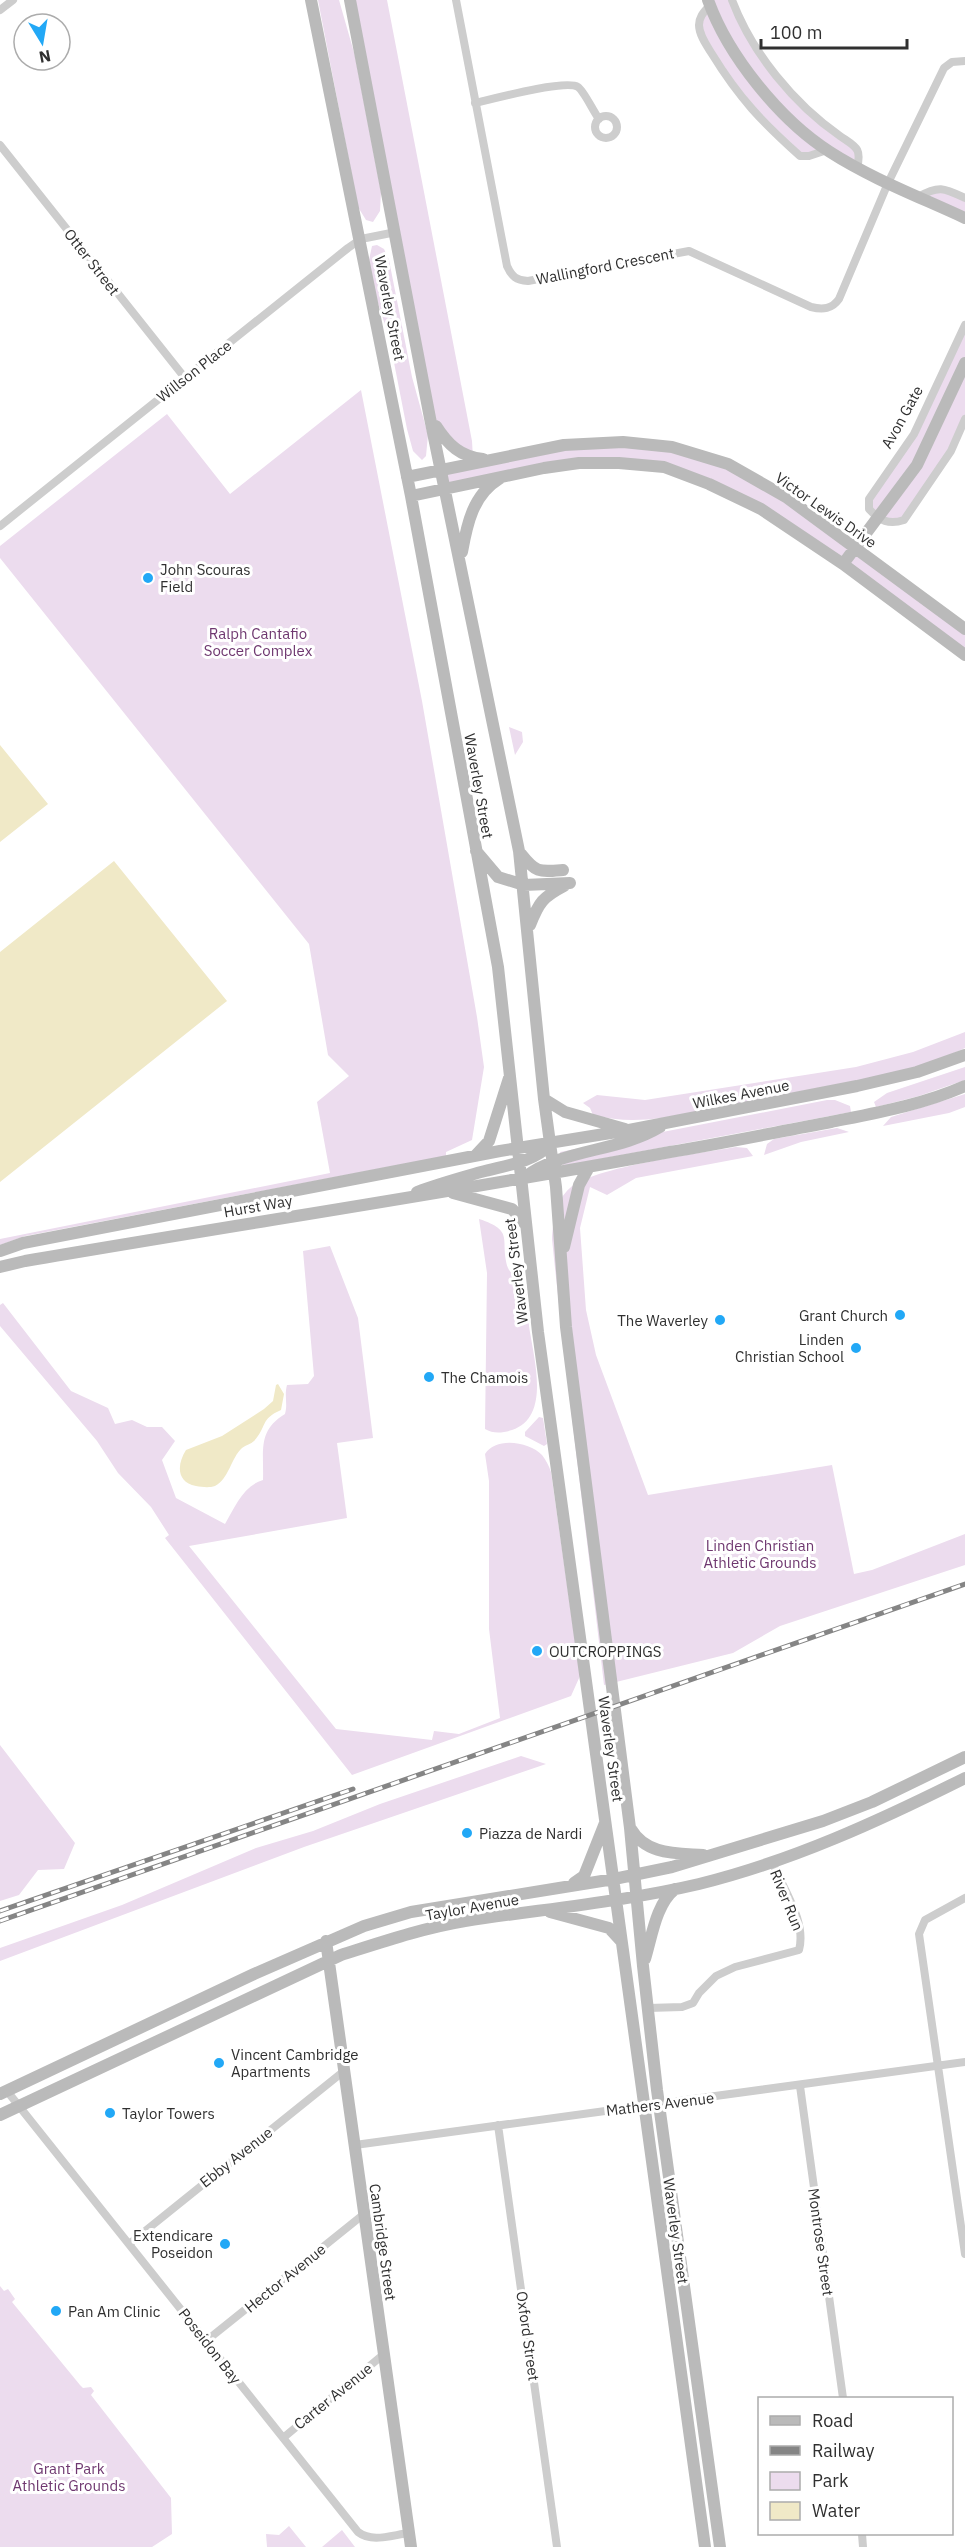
<svg xmlns="http://www.w3.org/2000/svg" width="965" height="2547" viewBox="0 0 965 2547" font-family="'IBM Plex Sans',sans-serif">
<rect width="100%" height="100%" fill="#fff"/>
<path fill="#ecdcee" d="M318,0H339L355,56L381,192L380,211L373,222L366,220L358,207Z
M350,0H387L472,441L473,458L430,418Z
M708,0H732L738,17L787,88L858,148L857,168L827,150L800,156L762,122L704,41L701,15Z
M931,190L965,198V218L918,197Z
M377,245L384,249L389,260L412,377L428,435L426,456L422,460L413,451L407,429L389,337L376,297L369,260L372,246Z
M965,325V419L951,451L904,520L893,524L869,509V499L914,434Z
M361,390L422,701L477,1017L484,1067L472,1140L446,1152V1156L25,1236L0,1245V1239L330,1173L317,1102L349,1076L328,1055L309,944L0,558V546L167,414L230,494Z
M623,442L728,464L786,497L965,629V655L761,509L664,467L579,463L446,489L442,470L526,452Z
M509,727L522,732L523,742L515,755Z
M965,1032V1048L943,1058L896,1073L662,1118C637,1121 617,1121 593,1115L590,1108L583,1103L597,1095L645,1100L856,1067L913,1052Z
M965,1067V1080L919,1096L876,1107L874,1102L887,1093Z
M965,1094V1107L949,1113L883,1126L891,1117Z
M827,1100H835L850,1106L851,1112L563,1166L560,1152Z
M837,1128L849,1132L801,1142L764,1155L767,1144L774,1139Z
M736,1147L747,1148L753,1156L636,1178L607,1195L590,1187L580,1228L586,1310L596,1355L648,1495L832,1465L854,1574L872,1570L965,1534V1565L780,1626L733,1653L604,1685C587,1536 567,1388 552,1239C553,1221 556,1200 570,1188C593,1167 701,1153 736,1147Z
M479,1219C516,1231 499,1240 508,1268C511,1275 520,1279 523,1285C529,1295 528,1315 529,1326C533,1356 552,1417 512,1430C503,1433 493,1434 485,1429L487,1273Z
M330,1246L358,1318L373,1438L337,1443L347,1518L189,1546L336,1729L432,1740L434,1731L459,1734L500,1718L489,1629V1481L485,1454C496,1436 530,1442 542,1455C546,1460 549,1466 551,1472L580,1676L571,1696L352,1775L165,1538L169,1535L151,1507L118,1473L97,1441L0,1326V1305L3,1303L71,1391L108,1408L115,1424L132,1420L147,1427H162L175,1441L162,1460L176,1498L225,1524C235,1507 243,1486 263,1480C264,1451 257,1431 285,1414C288,1404 284,1396 287,1385L308,1384L314,1376L303,1251Z
M539,1417L543,1418L547,1444L544,1446L525,1436V1432Z
M0,1745L75,1843L64,1869L38,1870L19,1895L0,1901Z
M521,1756L546,1764L304,1847L0,1961V1948L122,1905L256,1848L313,1831L380,1804Z
M0,2286L4,2291L8,2289L15,2299L12,2302L80,2385L83,2388L91,2387L94,2391L91,2395L171,2498L172,2534L152,2547H0Z
M289,2526L306,2547H267L266,2534L279,2535Z
M342,2530L355,2547H322Z"/>
<path fill="#f0e9c7" d="M0,745L48,804L0,842Z
M114,861L227,1001L0,1182V952Z
M278,1384L284,1394L281,1410C260,1419 267,1427 254,1441C251,1444 246,1445 242,1448C231,1458 229,1479 215,1486C209,1488 202,1487 196,1486C176,1482 177,1464 186,1450L222,1436L264,1409L273,1401L276,1385Z"/>
<g fill="none" stroke-linecap="round" stroke-linejoin="round">
<path stroke="#cdcdcd" stroke-width="8" d="M456,0L507,266C512,277 516,280 528,281L689,251L811,307C823,310 832,309 839,299L888,183L944,68L952,62L965,61
M732,0C752,53 794,104 840,136C856,147 862,148 857,168
M710,5C705,11 699,16 699,25C699,35 707,46 712,54C739,98 762,122 800,156H809L827,150
M0,10L13,0
M475,103C492,99 566,79 578,87C584,91 593,111 599,119
M595 127a11 11 0 1 1 22 0a11 11 0 1 1-22 0Z
M0,145L185,378
M918,197C939,185 944,188 965,198
M965,325L914,434L869,499V509C880,521 889,525 904,520L951,451L965,419
M0,526L348,248L361,239L396,232
M965,1898L925,1920L919,1934L965,2254
M648,2008L682,2007L693,2003L699,1993L716,1976L735,1967L799,1950C807,1921 782,1888 772,1861
M800,2086L843,2398
M7,2091L358,2532C372,2543 392,2535 409,2533
M498,2125L557,2547
M355,2145L965,2062
M129,2244L344,2071
M206,2341L364,2214
M283,2438L384,2354
M862,2534L863,2547"/>
<path stroke="#bababa" stroke-width="12" d="M311,0L411,496L498,967L538,1332L705,2547
M350,0L430,418L519,851L544,1099L556,1187L566,1327L630,1828L643,1966L657,2090L720,2547
M708,0C728,56 780,120 830,152C872,179 920,197 965,218
M436,426C448,445 461,457 483,459
M407,477L564,445L623,442L672,447L728,464L786,497L965,629
M411,496L544,468L579,463H619L664,467L709,484L761,509L843,564L965,655
M462,552C467,524 473,495 499,479
M843,564L917,465L965,363
M476,851L498,877L524,885L570,883
M521,854C536,873 539,872 563,870
M530,925C539,902 543,897 564,886
M544,1099L565,1112L625,1129
M475,1156L489,1141L509,1078
M525,1177C561,1149 619,1152 660,1127
M417,1192C438,1184 460,1178 481,1172C507,1165 532,1163 551,1144
M453,1193L512,1209L526,1225
M564,1247L579,1185L589,1167
M0,1251L23,1243L500,1151L629,1130L857,1086L917,1072L965,1055
M0,1267L25,1261C240,1224 455,1192 670,1152C724,1143 777,1132 831,1122C876,1113 922,1105 965,1086
M631,1829C646,1855 676,1853 703,1855
M574,1883L584,1876L605,1823
M550,1912L609,1928L621,1941
M326,1941L411,2547
M645,1959C652,1936 656,1904 675,1889
M0,2094L254,1974L364,1926L411,1912L614,1879L672,1867L823,1821L872,1802L965,1757
M0,2115L341,1955C382,1942 423,1928 465,1921C543,1909 622,1902 699,1884C792,1861 879,1821 965,1778"/>
<defs>
<path id="rail" d="M0,1911L353,1789
M0,1921L965,1584"/>
</defs>
<use href="#rail" stroke="#858585" stroke-width="5"/>
<use href="#rail" stroke="#fff" stroke-width="3" stroke-dasharray="9" stroke-linecap="butt"/>
</g>
<g fill="#22a8f6" stroke="#fff" stroke-width="2">
<circle cx="148" cy="578" r="6"/>
<circle cx="900" cy="1315" r="6"/>
<circle cx="720" cy="1320" r="6"/>
<circle cx="856" cy="1348" r="6"/>
<circle cx="429" cy="1377" r="6"/>
<circle cx="537" cy="1651" r="6"/>
<circle cx="467" cy="1833" r="6"/>
<circle cx="219" cy="2063" r="6"/>
<circle cx="110" cy="2113" r="6"/>
<circle cx="225" cy="2244" r="6"/>
<circle cx="56" cy="2311" r="6"/>
</g>
<g text-anchor="middle" dominant-baseline="central" stroke-width="6" stroke-linejoin="round" paint-order="stroke">
<g font-size="15" fill="#303030" stroke="#fff">
<text transform="translate(92 262) rotate(52)">Otter Street</text>
<text transform="translate(605 266) rotate(-11)">Wallingford Crescent</text>
<text transform="translate(390 308) rotate(79)">Waverley Street</text>
<text transform="translate(194 371) rotate(-38)">Willson Place</text>
<text transform="translate(902 417) rotate(-61)">Avon Gate</text>
<text transform="translate(826 510) rotate(35)">Victor Lewis Drive</text>
<text transform="translate(479 786) rotate(80)">Waverley Street</text>
<text transform="translate(741 1094) rotate(-11)">Wilkes Avenue</text>
<text transform="translate(258 1206) rotate(-10)">Hurst Way</text>
<text transform="translate(516 1271) rotate(-97)">Waverley Street</text>
<text transform="translate(611 1749) rotate(82)">Waverley Street</text>
<text transform="translate(787 1900) rotate(68)">River Run</text>
<text transform="translate(472 1907) rotate(-10)">Taylor Avenue</text>
<text transform="translate(660 2104) rotate(-7)">Mathers Avenue</text>
<text transform="translate(236 2157) rotate(-38)">Ebby Avenue</text>
<text transform="translate(676 2231) rotate(82)">Waverley Street</text>
<text transform="translate(383 2242) rotate(82)">Cambridge Street</text>
<text transform="translate(821 2242) rotate(82)">Montrose Street</text>
<text transform="translate(285 2278) rotate(-39)">Hector Avenue</text>
<text transform="translate(528 2336) rotate(82)">Oxford Street</text>
<text transform="translate(210 2346) rotate(52)">Poseidon Bay</text>
<text transform="translate(333 2396) rotate(-39)">Carter Avenue</text>
</g>
<g font-size="15" fill="#303030" stroke="#fff" text-anchor="start">
<text x="160" y="569">John Scouras<tspan x="160" dy="17">Field</tspan></text>
<text x="888" y="1315" text-anchor="end">Grant Church</text>
<text x="708" y="1320" text-anchor="end">The Waverley</text>
<text x="844" y="1339" text-anchor="end">Linden<tspan x="844" dy="17">Christian School</tspan></text>
<text x="441" y="1377">The Chamois</text>
<text x="549" y="1651">OUTCROPPINGS</text>
<text x="479" y="1833">Piazza de Nardi</text>
<text x="231" y="2054">Vincent Cambridge<tspan x="231" dy="17">Apartments</tspan></text>
<text x="122" y="2113">Taylor Towers</text>
<text x="213" y="2235" text-anchor="end">Extendicare<tspan x="213" dy="17">Poseidon</tspan></text>
<text x="68" y="2311">Pan Am Clinic</text>
</g>
<g font-size="15" fill="#6f3870" stroke="#fff">
<text x="258" y="633">Ralph Cantafio<tspan x="258" dy="17">Soccer Complex</tspan></text>
<text x="760" y="1545">Linden Christian<tspan x="760" dy="17">Athletic Grounds</tspan></text>
<text x="69" y="2468">Grant Park<tspan x="69" dy="17">Athletic Grounds</tspan></text>
</g>
</g>
<rect x="758" y="2397" width="195" height="138" fill="#ffffff" stroke="#acacac" stroke-width="1.5"/>
<rect x="770" y="2416" width="30" height="9" fill="#bababa" stroke="#acacac" stroke-width="1.5"/>
<text x="812" y="2427" font-size="18" fill="#303030">Road</text>
<rect x="770" y="2446" width="30" height="9" fill="#858585" stroke="#acacac" stroke-width="1.5"/>
<text x="812" y="2457" font-size="18" fill="#303030">Railway</text>
<rect x="770" y="2472" width="30" height="18" fill="#ecdcee" stroke="#acacac" stroke-width="1.5"/>
<text x="812" y="2487" font-size="18" fill="#303030">Park</text>
<rect x="770" y="2502" width="30" height="18" fill="#f0e9c7" stroke="#acacac" stroke-width="1.5"/>
<text x="812" y="2517" font-size="18" fill="#303030">Water</text>
<g transform="translate(42 42) rotate(169)"><circle r="28" fill="#ffffff" stroke="#acacac" stroke-width="1.5"/>
<path d="M0-4.5L10 22L0 15L-10 22Z" fill="#22a8f6"/>
<text y="-9" font-size="16" font-weight="bold" text-anchor="middle" fill="#303030">N</text>
</g>
<path d="M761 39v9h146v-9" fill="none" stroke="#303030" stroke-width="3"/>
<text x="770" y="39" font-size="18" fill="#303030" stroke="#ffffff" stroke-width="4.5" paint-order="stroke">100 m</text>
</svg>
